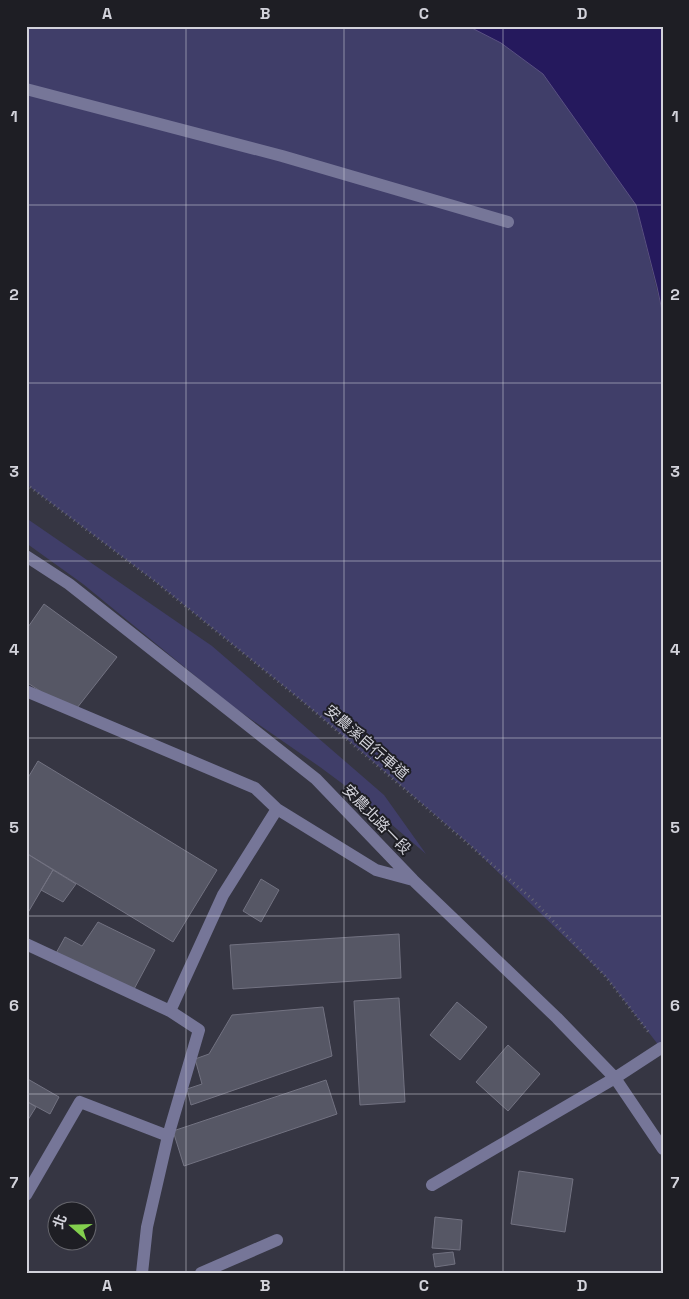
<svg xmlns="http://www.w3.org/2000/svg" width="689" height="1299" viewBox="0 0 689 1299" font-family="'Space Grotesk','Noto Sans TC',sans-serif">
<rect width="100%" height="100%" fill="#363643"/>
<path fill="#403e69" d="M26,26H517L636,205L663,315V1051L606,977L469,844L307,705L157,583L26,484Z
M26,518L212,646L384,795L426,854L355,793L320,767L232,706L83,584L26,543Z"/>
<path fill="#25195d" stroke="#595082" d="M468,26H663V315L657,287L636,205L543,74L501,43Z"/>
<path fill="#565765" stroke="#727281" d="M44,604L117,657L77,708L48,696L26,682V630Z
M38,761L217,870L173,942L26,853V781Z
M26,853L53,870L26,916Z
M53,870L76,884L63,902L41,890Z
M261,879L279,890L261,922L243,911Z
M98,922L155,950L133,991L55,955L65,937L82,946Z
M399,934L401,978L233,989L230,945Z
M399,998L405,1102L360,1105L354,1001Z
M457,1002L487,1027L460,1060L430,1035Z
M323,1007L332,1056L191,1105L187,1089L202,1084L195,1059L209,1054L232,1015Z
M508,1045L540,1074L508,1111L476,1082Z
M26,1078L59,1097L50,1114L26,1101Z
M326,1080L337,1114L184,1166L173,1131Z
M26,1101L36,1107L26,1123Z
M519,1171L573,1179L565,1232L511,1224Z
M435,1217L462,1220L460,1250L432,1248Z
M453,1252L455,1264L435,1267L433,1254Z"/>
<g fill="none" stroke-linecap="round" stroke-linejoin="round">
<path stroke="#686874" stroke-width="3" stroke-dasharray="1 4" stroke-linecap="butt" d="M26,484L157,583L307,705L531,898L606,977L650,1034"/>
<path stroke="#767698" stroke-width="12" d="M26,89L282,156L508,222
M26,556L69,584L316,779L413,880L557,1018L615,1078L663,1149
M26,691L255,788L277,809L376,870L413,880
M26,944L170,1011
M432,1185L615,1078L661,1048
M26,1195L80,1102L168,1136
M142,1273L147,1227L168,1136L199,1030L170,1011L223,895L277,809
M201,1273L277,1240"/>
</g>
<path fill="none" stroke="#d2d2da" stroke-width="1" stroke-opacity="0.55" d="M186,26V1273M344,26V1273M503,26V1273M26,205H663M26,383H663M26,561H663M26,738H663M26,916H663M26,1094H663"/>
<g text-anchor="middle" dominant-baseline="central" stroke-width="4" stroke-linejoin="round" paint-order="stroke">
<g font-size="15" fill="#d2d2da" stroke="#1e1e24">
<text transform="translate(367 742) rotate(41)">安農溪自行車道</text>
<text transform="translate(377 819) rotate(46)">安農北路一段</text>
</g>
</g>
<rect width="689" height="1299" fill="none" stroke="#1e1e24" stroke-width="55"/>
<g transform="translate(72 1226) rotate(290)"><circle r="24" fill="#1e1e24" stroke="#66666d"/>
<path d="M0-4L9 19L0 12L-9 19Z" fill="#83d04e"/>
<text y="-8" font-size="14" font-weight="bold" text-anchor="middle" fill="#d2d2da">北</text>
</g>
<rect x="28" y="28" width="634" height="1244" fill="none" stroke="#d2d2da" stroke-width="2"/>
<g font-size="16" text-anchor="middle" font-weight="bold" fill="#d2d2da">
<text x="107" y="19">A</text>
<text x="265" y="19">B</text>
<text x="424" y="19">C</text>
<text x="582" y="19">D</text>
<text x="14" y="122">1</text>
<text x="675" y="122">1</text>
<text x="14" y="300">2</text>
<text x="675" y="300">2</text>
<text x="14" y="477">3</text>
<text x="675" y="477">3</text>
<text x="14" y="655">4</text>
<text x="675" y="655">4</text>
<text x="14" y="833">5</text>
<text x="675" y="833">5</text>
<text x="14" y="1011">6</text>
<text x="675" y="1011">6</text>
<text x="14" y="1188">7</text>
<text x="675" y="1188">7</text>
<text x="107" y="1291">A</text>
<text x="265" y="1291">B</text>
<text x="424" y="1291">C</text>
<text x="582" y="1291">D</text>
</g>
</svg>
